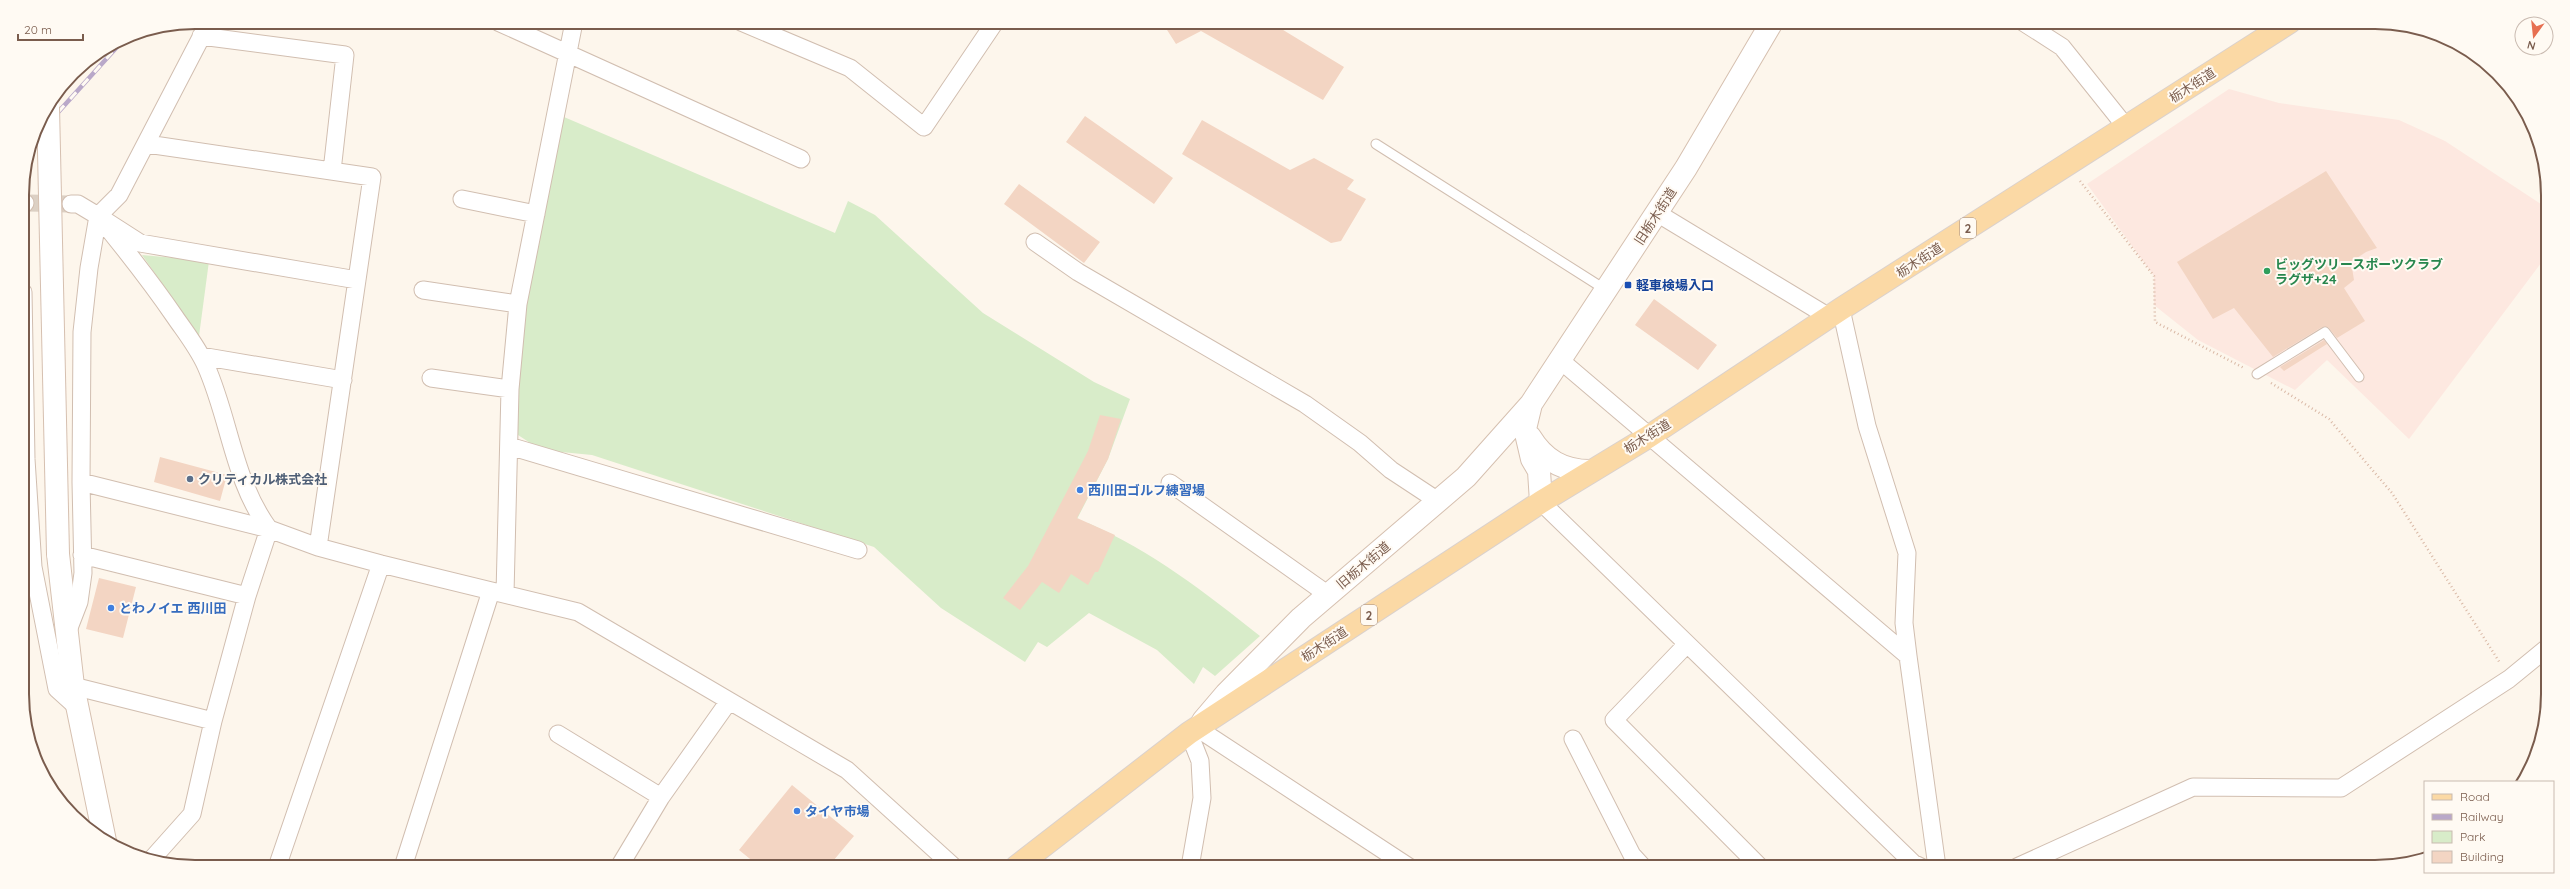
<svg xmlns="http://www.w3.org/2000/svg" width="2570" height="889" viewBox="0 0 2570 889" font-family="Quicksand,'Noto Sans JP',sans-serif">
<rect width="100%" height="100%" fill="#fdf6ec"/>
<path fill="#fde8e0" d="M2229,89L2279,103L2399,120L2445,141L2547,208V255L2409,439L2327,360L2295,390L2198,340L2154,305V276L2087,184Z"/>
<path fill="#d8ecc9" d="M564,117L835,233L848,201L875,215L983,313L1094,382L1130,399L1108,459L1076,521L1085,526L1088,523C1152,551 1206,593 1260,636L1215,676L1203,667L1194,684L1157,650L1089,613L1047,647L1038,642L1025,662L941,608L874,547L592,455L541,450L518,435C512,328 543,221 564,117Z
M142,255L209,261L199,336Z"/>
<path fill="#f3d5c3" d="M1162,22H1270L1344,67L1323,100L1201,31L1176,44Z
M1085,116L1173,178L1154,204L1066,142Z
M1202,120L1290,170L1314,158L1354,180L1347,189L1366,199L1341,241L1331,243L1182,154Z
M2326,171L2377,248L2366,252L2351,262L2354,280L2344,288L2365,321L2337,338L2328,327H2322L2273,357L2234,308L2213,319L2177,262Z
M1019,184L1100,242L1084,263L1004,204Z
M1654,299L1717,345L1698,370L1635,325Z
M2324,340L2327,344L2284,371L2280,367Z
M1100,415L1121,419L1108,459L1077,518L1115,535L1098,572H1095L1088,585L1071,574L1059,593L1042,582L1020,610L1003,598L1028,566L1088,451Z
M160,457L227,475L220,501L154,482Z
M99,578L136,587L123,638L86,629Z
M792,785L854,836L828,867H760L739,850Z"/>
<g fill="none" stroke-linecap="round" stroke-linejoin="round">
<path stroke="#dcd0c4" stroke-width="17" stroke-dasharray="17 8" stroke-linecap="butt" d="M25,203L71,204"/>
<defs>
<path id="lane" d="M1376,144L1606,290
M2257,374L2325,332L2359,377"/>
<path id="street" d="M498,22L801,159
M741,22L850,68L924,127L995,22
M2023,22L2062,47L2126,127
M201,36L345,55L332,171
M147,144L372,177L318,547
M462,199L536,214
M71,204H78L98,216
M23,205L25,203
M1657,213L1829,317
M1035,242L1078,272L1305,404L1360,443L1391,470L1438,501
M423,290L518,304L510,389L505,594
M23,292L26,459L33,567L57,689L78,708
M518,304L574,22
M1841,309L1867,426L1907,553L1904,623L1908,656L1937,867
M201,356L343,380
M1560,360L1908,656
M431,378L510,389
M509,446L858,550
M81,482L269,529L318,547L381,564L578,612L847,770L954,867
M1170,483L1327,594
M1541,502L1913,863L1921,867
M82,555L247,596L213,721L192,814L151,860
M247,596L269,529C233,480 230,420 206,366C198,348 186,333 175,317C151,282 125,249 98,216L140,243L357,280
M67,633L79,602L83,573L81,482L82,332L89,268L98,216L119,195L209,22
M1687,644L1614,720L1760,867
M73,686L213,721
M1197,728L1409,867
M1189,733L1200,761L1202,798L1190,867
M558,734L661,797
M1573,739L1632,855L1643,867
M277,867L381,564
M403,867L491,591
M619,867L661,797L729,701
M2017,867L2193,787L2341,788L2509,679L2548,647"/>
<path id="secondary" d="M1531,404L1525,429L1532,459L1539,471L1541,502
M1530,437C1544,460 1563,471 1590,471
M58,554L73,686L105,841
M1203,721L1226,694L1301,618L1466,477L1531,404L1686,168L1772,22"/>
<path id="primary" d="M1016,867L1189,733L1541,502L1648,437L1841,309L2290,22"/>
</defs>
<use href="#lane" stroke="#d1beb0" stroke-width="11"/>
<use href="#street" stroke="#d1beb0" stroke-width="19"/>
<use href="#secondary" stroke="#d6c0b0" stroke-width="24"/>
<use href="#primary" stroke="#dad1cd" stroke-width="24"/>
<path stroke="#d9b8a5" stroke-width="2.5" stroke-dasharray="1 3" stroke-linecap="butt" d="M2080,181L2154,276L2155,322L2244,368
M23,253L27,232
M2271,383L2329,419L2392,493L2500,663"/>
<use href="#lane" stroke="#fff" stroke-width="9"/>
<use href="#street" stroke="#fff" stroke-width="17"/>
<use href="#secondary" stroke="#fff" stroke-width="22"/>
<use href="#primary" stroke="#fbd9a5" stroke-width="22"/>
<defs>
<path id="rail" d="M34,139L126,37"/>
</defs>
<use href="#rail" stroke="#b9a8c9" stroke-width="4.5"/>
<use href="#rail" stroke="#fffaf3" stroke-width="3" stroke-dasharray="9" stroke-linecap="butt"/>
<defs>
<path id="secondary-bridge" d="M48,107L58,554"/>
</defs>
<use href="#secondary-bridge" stroke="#d6c0b0" stroke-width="24" stroke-linecap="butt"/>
<use href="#secondary-bridge" stroke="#fff" stroke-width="22"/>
</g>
<circle fill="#2e9e5b" stroke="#fffaf3" stroke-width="1.5" cx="2267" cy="271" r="4"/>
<rect fill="#1a4fb4" stroke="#fffaf3" stroke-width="1.5" x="1624" y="281" width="8" height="8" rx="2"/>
<circle fill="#5c6f8a" stroke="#fffaf3" stroke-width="1.5" cx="190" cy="479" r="4"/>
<g fill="#3f7fe0" stroke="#fffaf3" stroke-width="1.5">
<circle cx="1080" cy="490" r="4"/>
<circle cx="111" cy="608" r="4"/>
<circle cx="797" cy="811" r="4"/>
</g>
<g text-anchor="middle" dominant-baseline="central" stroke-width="4" stroke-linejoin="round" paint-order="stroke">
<g fill="#fffaf3" stroke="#a28b7f" stroke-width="1">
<rect x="1960" y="218" width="16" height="20" rx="3"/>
<rect x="1361" y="605" width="16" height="20" rx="3"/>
</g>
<g font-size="12" font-weight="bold" fill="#7a5c4d">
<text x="1968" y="228">2</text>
<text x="1369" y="615">2</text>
</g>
<g font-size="13" fill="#7a5c4d" stroke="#fffaf3">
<text transform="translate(2192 85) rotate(-33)">栃木街道</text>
<text transform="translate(1655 216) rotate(-57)">旧栃木街道</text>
<text transform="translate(1919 260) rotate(-33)">栃木街道</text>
<text transform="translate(1647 436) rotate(-32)">栃木街道</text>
<text transform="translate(1363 565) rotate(-40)">旧栃木街道</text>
<text transform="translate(1324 644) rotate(-33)">栃木街道</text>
</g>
<g font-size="13" font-weight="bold" fill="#27864d" stroke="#fffaf3" text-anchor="start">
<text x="2275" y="264">ビッグツリースポーツクラブ<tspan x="2275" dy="15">ラグザ+24</tspan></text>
</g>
<g font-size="13" font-weight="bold" fill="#164399" stroke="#fffaf3" text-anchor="start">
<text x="1636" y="285">軽車検場入口</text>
</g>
<g font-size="13" font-weight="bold" fill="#4e5e75" stroke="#fffaf3" text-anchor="start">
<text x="198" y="479">クリティカル株式会社</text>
</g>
<g font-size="13" font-weight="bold" fill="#366cbe" stroke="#fffaf3" text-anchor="start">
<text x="1088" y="490">西川田ゴルフ練習場</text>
<text x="119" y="608">とわノイエ 西川田</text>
<text x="805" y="811">タイヤ市場</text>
</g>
</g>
<path d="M0 0H2570V889H0ZM195 29H2375A166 166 0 0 1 2541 195V694A166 166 0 0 1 2375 860H195A166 166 0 0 1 29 694V195A166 166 0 0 1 195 29Z" fill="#fffaf3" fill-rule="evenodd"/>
<path fill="none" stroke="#7a5c4d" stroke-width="2" d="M195 29H2375A166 166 0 0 1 2541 195V694A166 166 0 0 1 2375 860H195A166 166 0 0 1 29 694V195A166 166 0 0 1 195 29Z"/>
<rect x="2424" y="781" width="130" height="92" fill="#fffaf3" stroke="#cabbb1"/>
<rect x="2432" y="794" width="20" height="6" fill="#fbd9a5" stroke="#cabbb1"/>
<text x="2460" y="801" font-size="12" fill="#7a5c4d">Road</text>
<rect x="2432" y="814" width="20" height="6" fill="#b9a8c9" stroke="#cabbb1"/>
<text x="2460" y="821" font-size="12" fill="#7a5c4d">Railway</text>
<rect x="2432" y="831" width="20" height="12" fill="#d8ecc9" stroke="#cabbb1"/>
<text x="2460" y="841" font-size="12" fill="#7a5c4d">Park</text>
<rect x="2432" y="851" width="20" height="12" fill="#f3d5c3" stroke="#cabbb1"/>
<text x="2460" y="861" font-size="12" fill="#7a5c4d">Building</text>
<g transform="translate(2534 36) rotate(195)"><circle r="19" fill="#fffaf3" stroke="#cabbb1"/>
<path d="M0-3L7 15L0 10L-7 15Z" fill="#e76f51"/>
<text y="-6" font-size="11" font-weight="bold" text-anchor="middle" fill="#7a5c4d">N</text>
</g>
<path d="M18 34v6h65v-6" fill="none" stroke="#7a5c4d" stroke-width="2"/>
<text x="24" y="34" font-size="12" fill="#7a5c4d" stroke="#fffaf3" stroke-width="3" paint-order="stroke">20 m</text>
</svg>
